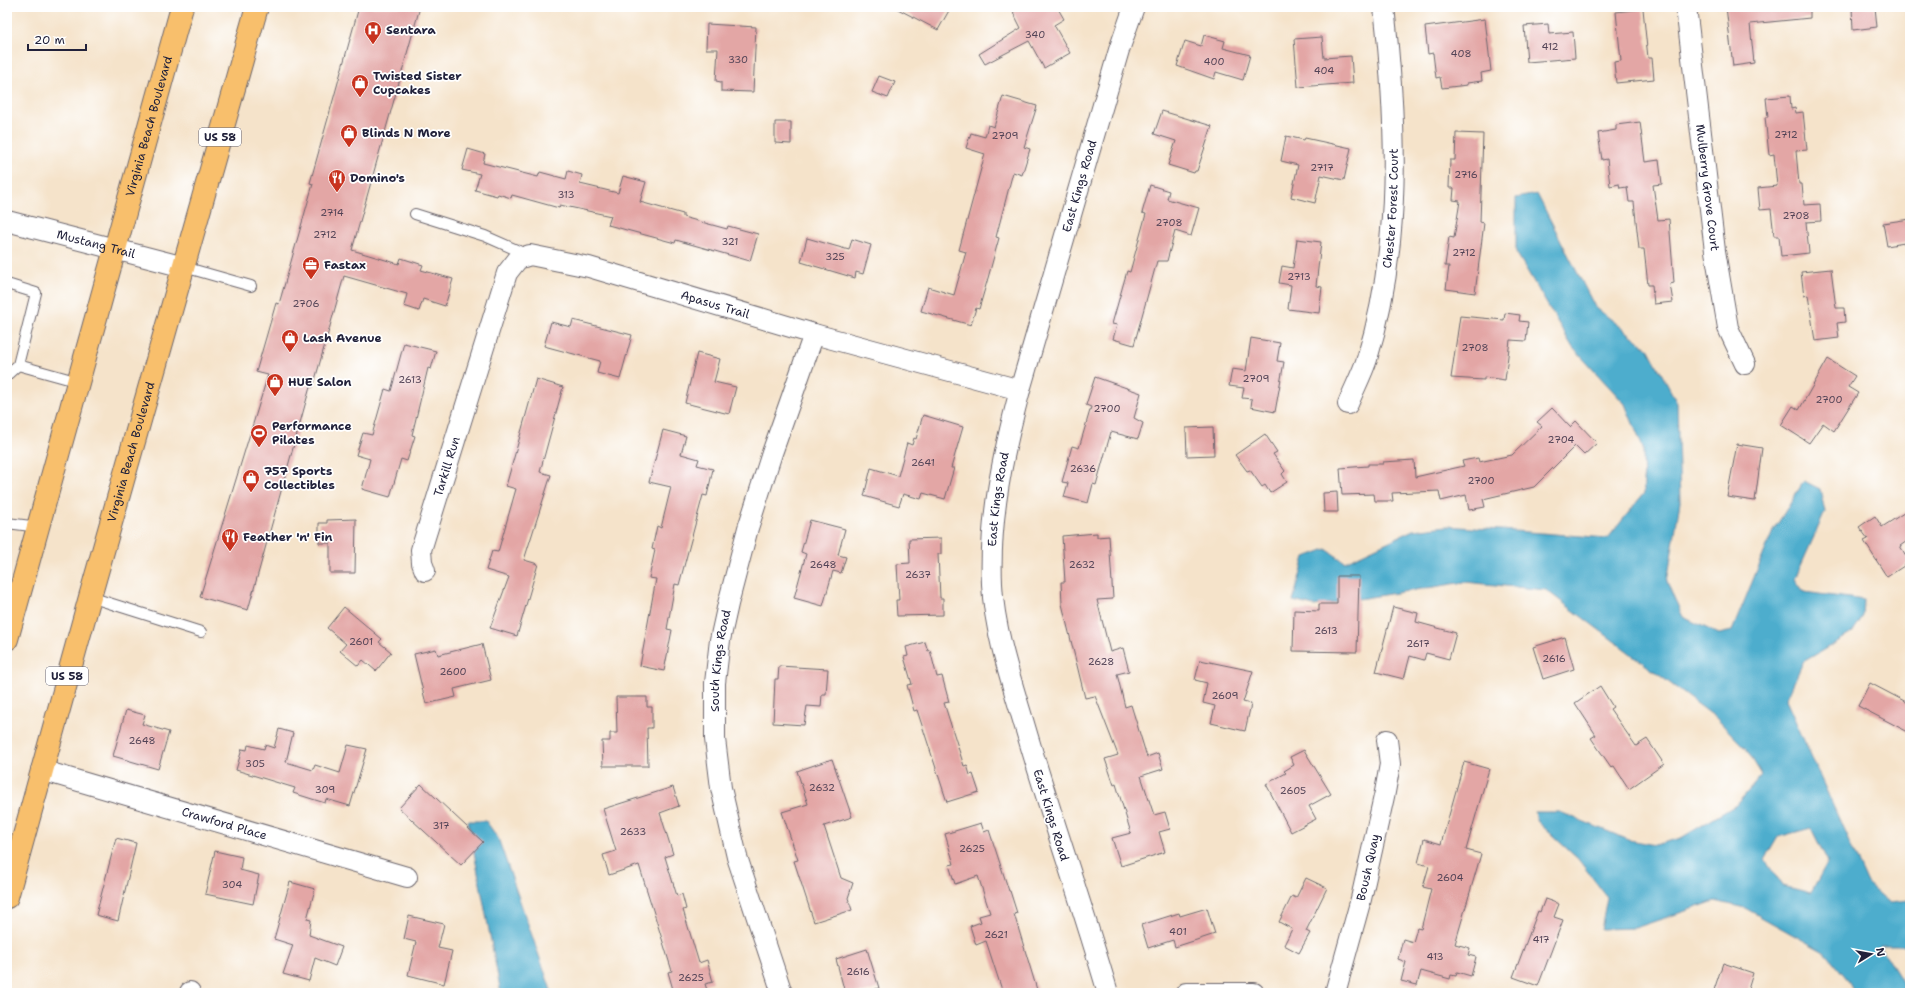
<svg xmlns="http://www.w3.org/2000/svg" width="1917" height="1000" viewBox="0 0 1917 1000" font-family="'Shantell Sans',sans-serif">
<rect width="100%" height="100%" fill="#fff"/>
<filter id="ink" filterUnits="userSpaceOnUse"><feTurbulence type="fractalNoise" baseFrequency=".025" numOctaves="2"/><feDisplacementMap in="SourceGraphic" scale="8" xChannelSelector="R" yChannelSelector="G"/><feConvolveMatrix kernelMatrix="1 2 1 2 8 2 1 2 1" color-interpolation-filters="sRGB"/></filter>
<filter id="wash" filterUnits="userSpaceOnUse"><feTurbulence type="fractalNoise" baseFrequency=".012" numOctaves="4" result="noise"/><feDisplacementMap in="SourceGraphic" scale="16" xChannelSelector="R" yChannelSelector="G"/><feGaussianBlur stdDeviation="0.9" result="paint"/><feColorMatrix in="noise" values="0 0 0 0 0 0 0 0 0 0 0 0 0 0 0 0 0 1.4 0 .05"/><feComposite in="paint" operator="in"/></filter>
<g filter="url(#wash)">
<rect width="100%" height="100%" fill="#f5e3ca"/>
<path fill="#4eadcd" stroke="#386884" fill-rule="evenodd" d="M1537,194L1595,307L1648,348L1677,403L1680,502L1667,582L1683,617L1719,634L1732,631L1773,531L1804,481L1820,489L1825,512L1795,579L1804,592L1864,600L1863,616L1852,633L1803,662L1786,700L1868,884L1890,903L1910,901V945H1880L1909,993H1855L1849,982L1824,952L1745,908L1715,901L1635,928L1601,929L1607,897L1578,859L1538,822L1535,812H1560L1629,840L1655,845L1681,838L1736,805L1762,775L1746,749L1715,717L1546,590L1465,582L1314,606L1293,601L1305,557L1326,549L1345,562L1413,530L1447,526L1608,538L1644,493L1643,448L1625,404L1573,348L1516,252V198ZM1811,828L1828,862L1811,893L1783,886L1765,859L1778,837Z
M468,821H486L498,838L552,993H501Z"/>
<g id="blocks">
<path fill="#e3a6a5" d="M359,7H420L352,250L399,264L401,258L423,265L421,270L453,279L445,306L423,299L419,311L404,306L407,294L344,276L313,387H310L248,610L200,597L268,375L256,372L276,303L279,304L313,184L310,183Z
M894,7H951L938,30Z
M1022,7H1057L1064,19L1054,25L1070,53L1044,68L1029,41L985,64L979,54L1021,28L1013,12Z
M1726,7H1810V18L1750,24L1754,63L1733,66Z
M1852,7H1875L1877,27L1853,30Z
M1643,9L1648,58H1652L1654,79L1616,83L1614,62L1621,61L1616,12Z
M1485,19L1491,71L1481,73L1482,81L1467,83V85L1442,88L1440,77L1436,78L1433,53L1428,54L1425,27Z
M707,24L756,27L753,92L721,91V82L716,81L718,49H706Z
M1548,24L1549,34L1573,32L1575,58L1527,62L1524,26Z
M1204,35L1225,41L1223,48L1250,55L1243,80L1216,72L1214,79L1177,66L1185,41L1201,46Z
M1322,37L1324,58L1351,56L1353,83L1298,87L1294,39Z
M879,76L895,82L888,98L872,92Z
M1003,96L1037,106L1024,147L1030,149L1022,175L1013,172L996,237L999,238L988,278L979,309L976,308L971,325L921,311L928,287L954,295L966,252L959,250L985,154L966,148L971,133L985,137L988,125L994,127Z
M1790,96L1791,109L1795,108L1796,113L1803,112L1807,150L1796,151L1799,184H1802L1804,205L1820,204L1821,221L1806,222L1809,253L1781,256L1779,236H1774L1771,209L1760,210L1758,188L1777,186L1774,154L1769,155L1765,117H1768L1766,98Z
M1162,111L1212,126L1197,171H1195L1194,173L1168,165L1176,141L1154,134Z
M775,122H791V144L775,143Z
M1640,122L1645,162L1659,160L1662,184L1653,185L1658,220L1669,219L1674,283L1670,284L1673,302L1654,304L1652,285H1648L1644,249H1639L1634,202H1629L1627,187L1620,188L1619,184L1610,186L1607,159L1602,160L1598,133L1616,130V125Z
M1456,133L1483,134L1480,222L1484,223L1475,293L1446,289L1449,266H1445L1449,237L1454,238L1460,201L1453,200L1454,188H1449L1450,160H1455Z
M1286,136L1304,140L1305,138L1351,148L1344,180L1321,175L1315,203L1291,197L1298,165L1281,161Z
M468,149L485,154L483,163L538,177L540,172L566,179L568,171L582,175L580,184L618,193L623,176L646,182L640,202L683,214V217L727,229L728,226L758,234L750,261L676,240L675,243L608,225L611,216L560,205L559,208L512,195L511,198L498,194L497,196L475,190L480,174L462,170Z
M1150,185L1169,191L1167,199L1199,208L1191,236L1175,231L1167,261H1157L1134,345L1113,339L1117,325L1112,324L1127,271L1130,272L1146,214L1142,213Z
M1910,219V242L1887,246L1883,223Z
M807,238L849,250L852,239L871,245L863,274L856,272L855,278L801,262Z
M1297,239L1321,242L1316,286L1322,287L1319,313L1288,309L1291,285L1279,283L1282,266L1293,268Z
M1831,269L1836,308H1844L1845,322L1837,323L1839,338L1815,341L1808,295L1804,296L1801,272Z
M1505,313L1520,315L1519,321L1528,322L1526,341L1510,340L1505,380L1484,377V380L1451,378L1460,316L1504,320Z
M573,320L632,335L620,379L597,373L600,361L544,346L551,322L571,327Z
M1251,338L1280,343L1277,361L1284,362L1275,412L1251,407L1252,399L1242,398L1244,388L1229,386L1232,369L1246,371Z
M404,343L436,351L431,369L428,368L412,435L415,436L407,461L401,459L390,497L362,489L370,459L356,455L363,433L372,435L385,389L391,391Z
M697,353L720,359L714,382L736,387L729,414L685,403Z
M1828,359L1855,376L1848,387L1858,393L1834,431L1823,423L1809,443L1781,425L1793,406L1799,410Z
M1095,377L1141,393L1134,418L1143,423L1138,439L1111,432L1096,485L1093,484L1088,503L1064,497L1068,483L1062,482L1072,446L1079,448L1091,407L1086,405Z
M536,379L563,387L540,472L551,475L524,560L538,564L517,636L490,628L509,577L486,570L492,551L498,552L516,489L506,486Z
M1552,408L1570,427L1576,421L1597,443L1584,455L1575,446L1534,487L1483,499L1485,507L1469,510L1466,495L1441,501L1439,491L1392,493L1393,501H1375L1374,494L1342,495L1340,468L1368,466V464H1383V462L1414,460L1415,477L1464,466L1462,461L1478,458L1479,462L1512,455L1542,426L1537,422Z
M923,415L963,427L951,468H954L945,499L923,493L921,499L903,494L899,506L864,496L871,468L898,476L907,443L912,445L914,438L916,439Z
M1213,427L1214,455L1187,456L1186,428Z
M663,430L686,436L681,454L699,459L697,465L713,469L707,496L703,495L679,585L675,584L667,629L672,630L664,671L640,666L656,579L649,578L655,550L652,549L657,526L661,528L671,487L649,482Z
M1265,434L1277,452L1273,454L1285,471L1282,474L1287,482L1270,493L1265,485L1262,487L1250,470L1247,471L1235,455Z
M1737,444L1762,448L1755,501L1727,497Z
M1337,492L1338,512H1324L1323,493Z
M1910,509V539L1900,546L1910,562L1887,577L1864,541L1868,539L1859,527L1875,516L1882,527Z
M356,519L355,573H330V543H319V523H327V520Z
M810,520L845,529L838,555L846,557L841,573L833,571L823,606L794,598L806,554L801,552Z
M1097,533V537L1109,536L1113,599L1097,600L1110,652L1123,648L1129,671L1117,674L1125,707L1131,705L1147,757L1158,753L1163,769L1141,776L1154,815L1165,812L1170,829L1159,832L1165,852L1121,866L1112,838L1131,833L1116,784L1114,785L1105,759L1118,755L1095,696L1085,698L1062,604L1061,582H1065L1062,536Z
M941,538V554H938L940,598H943V615L897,616L896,600H899L897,564L910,563L909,539Z
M1337,576H1359L1357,652L1293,651L1294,610L1319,611V604H1337Z
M344,607L382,639L379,642L391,652L376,671L363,660L358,666L340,651L346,644L327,628Z
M1393,607L1418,613L1416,622L1456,633L1449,659L1426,653L1424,660L1410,656L1404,679L1376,672Z
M1565,637L1574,669L1543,679L1533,647Z
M925,642L928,651L930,650L937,677L942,676L949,702L944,703L964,766L967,765L970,775L973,774L979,792L947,802L917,710L914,711L907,685L912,684L904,657L908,656L906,647Z
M482,644L491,680L454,689L456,697L426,704L414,654L436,649L438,655Z
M1200,660L1253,671L1243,702L1251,704L1245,731L1211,723L1215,706L1203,703L1207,683L1195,680Z
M779,666L828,669L826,694H822L821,707L807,706L804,725L773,723L775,679H778Z
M1870,683L1910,704V733L1858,706Z
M1600,686L1613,707L1610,709L1636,746L1647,739L1664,764L1629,789L1614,766L1611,767L1591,738L1596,735L1575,703Z
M616,697H647V707H652V728H647L648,766H603L602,741H610V733H617Z
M126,710L145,715L142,724L169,732L158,769L113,756Z
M279,729L293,733L286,762L313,770L315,765L340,773L348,745L367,749L350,806L326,799L325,803L293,793L295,788L236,770L242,749L247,750L248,745L264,749L265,745L274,748Z
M1304,750L1331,794L1309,806L1316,819L1291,832L1266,784L1286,773L1284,771L1294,765L1290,757Z
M832,759L852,817L824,826L841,878L853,883L848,898L852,910L814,922L794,861L798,860L782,812L808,804L797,771Z
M1464,762L1489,769L1466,850L1481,854L1455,944L1470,948L1468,955L1476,957L1471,976L1457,972L1456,976L1451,975L1450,979L1421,971L1417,985L1401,981L1406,962L1398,959L1403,939L1413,942L1417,928L1421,929L1431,889L1423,887L1429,866L1418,863L1424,839L1441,844Z
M421,784L483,842L461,865L399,808Z
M673,787L679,806L660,813L673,854L665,857L677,896L682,894L686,909L683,910L699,963L707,960L713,982L705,984L708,993H674L668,972L672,971L639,865L609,875L603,855L616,851L603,809Z
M981,823L984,832L989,830L1009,891H1010L1017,913L1014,914L1038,993H1003L986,941L976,945L970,926L981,922L979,916L990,913L978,876L955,884L949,865L954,864L945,834Z
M116,838L136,843L118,921L96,915Z
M215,851L242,857L240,870L259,875L253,904L205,894Z
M1306,878L1327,888L1306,931L1310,933L1299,953L1284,945L1292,929L1279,922L1292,896L1296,898Z
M290,882L315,889L307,919L311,920L309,935L342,947L335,966L315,958L309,981L283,974L293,945L274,939Z
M1545,899L1559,904L1554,917L1563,920L1538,986L1513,977L1538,911L1540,912Z
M1207,908L1215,934L1175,947L1173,940L1148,948L1141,925L1179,913L1180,916Z
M409,916L444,924L438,948L452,951L444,984L408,975L416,942L404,939Z
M867,949L879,988L864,993H845L836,959Z
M1723,963L1753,973L1747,993H1713Z"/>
</g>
</g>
<g filter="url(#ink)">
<use href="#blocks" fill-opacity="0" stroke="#6c666d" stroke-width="1"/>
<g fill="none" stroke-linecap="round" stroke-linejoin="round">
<defs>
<path id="lane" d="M415,214L485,236L528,255
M184,267L251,286
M7,284L36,293L18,365L7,375
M18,365L79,382
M7,523L39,527
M90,597L201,632"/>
<g id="street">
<path id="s1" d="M1686,7L1715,251L1728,328L1745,364"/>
<path id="s2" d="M7,221L184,267"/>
<path id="s3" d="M1348,404C1354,389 1362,374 1367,359C1402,245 1397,124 1384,7"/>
<path id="s4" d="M425,571L422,563L421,550L507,273L518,259L530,255L589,267L814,334L1020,390"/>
<path id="s5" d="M41,770L407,877"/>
<path d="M190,993V992"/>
<path id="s6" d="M782,993L737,857L721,788L715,739V683L720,640L728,604L748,528L772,453L814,334"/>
<path id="s7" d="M1108,993C1082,904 1051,816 1025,727C1012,683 994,630 992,584C989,518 1003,454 1020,390L1119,50L1134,7"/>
<path d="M1186,993H1254"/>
<path id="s8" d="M1335,993L1361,899L1385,792L1390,764L1387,740"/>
</g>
<g id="primary">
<path id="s9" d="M7,639L182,7"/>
<path id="s10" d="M7,897L90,597L257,7"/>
</g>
</defs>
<use href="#lane" stroke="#6c666d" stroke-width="12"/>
<use href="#street" stroke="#6c666d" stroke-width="22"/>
<use href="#primary" stroke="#6c666d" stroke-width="24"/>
<use href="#lane" stroke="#fff" stroke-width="10"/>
<use href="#street" stroke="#fff" stroke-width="20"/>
<use href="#primary" stroke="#f8bf6c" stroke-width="22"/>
</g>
</g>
<defs>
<symbol id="hospital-pin" viewBox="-11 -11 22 30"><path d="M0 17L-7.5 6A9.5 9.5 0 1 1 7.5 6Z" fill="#c8321e" stroke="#fff"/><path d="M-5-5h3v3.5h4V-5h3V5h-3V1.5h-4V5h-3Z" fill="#fff"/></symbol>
<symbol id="shop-pin" viewBox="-11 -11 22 30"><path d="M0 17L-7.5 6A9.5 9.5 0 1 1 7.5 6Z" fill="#c8321e" stroke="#fff"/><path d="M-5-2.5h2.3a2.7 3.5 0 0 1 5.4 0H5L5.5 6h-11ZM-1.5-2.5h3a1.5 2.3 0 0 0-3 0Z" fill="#fff"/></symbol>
<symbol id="restaurant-pin" viewBox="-11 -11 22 30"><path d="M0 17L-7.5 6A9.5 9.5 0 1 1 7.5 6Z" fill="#c8321e" stroke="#fff"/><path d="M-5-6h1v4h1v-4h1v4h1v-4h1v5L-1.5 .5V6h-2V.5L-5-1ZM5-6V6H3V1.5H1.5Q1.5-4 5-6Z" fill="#fff"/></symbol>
<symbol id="office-pin" viewBox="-11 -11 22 30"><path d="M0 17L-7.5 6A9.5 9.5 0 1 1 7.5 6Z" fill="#c8321e" stroke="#fff"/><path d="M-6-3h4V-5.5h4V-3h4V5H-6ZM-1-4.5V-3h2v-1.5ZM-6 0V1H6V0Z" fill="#fff"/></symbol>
<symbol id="stadium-pin" viewBox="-11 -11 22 30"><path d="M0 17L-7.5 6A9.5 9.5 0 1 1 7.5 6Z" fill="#c8321e" stroke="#fff"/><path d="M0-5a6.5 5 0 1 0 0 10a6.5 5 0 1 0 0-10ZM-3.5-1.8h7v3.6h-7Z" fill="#fff"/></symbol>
</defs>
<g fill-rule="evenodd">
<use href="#hospital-pin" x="363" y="20" width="20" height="27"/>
<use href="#shop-pin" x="350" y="73" width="20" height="27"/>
<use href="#shop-pin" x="339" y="123" width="20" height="27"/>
<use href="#restaurant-pin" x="327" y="168" width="20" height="27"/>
<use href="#office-pin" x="301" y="255" width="20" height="27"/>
<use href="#shop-pin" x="280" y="328" width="20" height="27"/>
<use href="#shop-pin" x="265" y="372" width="20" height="27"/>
<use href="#stadium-pin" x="249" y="423" width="20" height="27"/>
<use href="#shop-pin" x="241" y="468" width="20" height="27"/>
<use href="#restaurant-pin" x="220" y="527" width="20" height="27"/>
</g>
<g text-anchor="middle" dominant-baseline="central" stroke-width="3.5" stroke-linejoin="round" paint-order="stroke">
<g font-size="10" fill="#524356">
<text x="1035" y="34">340</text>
<text x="1550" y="46">412</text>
<text x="1461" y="53">408</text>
<text x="738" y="59">330</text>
<text x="1214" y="61">400</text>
<text x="1324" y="70">404</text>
<text x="1786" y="134">2712</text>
<text x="1005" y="135">2709</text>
<text x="1322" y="167">2717</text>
<text x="1466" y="174">2716</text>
<text x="566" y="194">313</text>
<text x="332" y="212">2714</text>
<text x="1796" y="215">2708</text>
<text x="1169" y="222">2708</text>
<text x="325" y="234">2712</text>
<text x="730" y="241">321</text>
<text x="1464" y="252">2712</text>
<text x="835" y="256">325</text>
<text x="1299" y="276">2713</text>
<text x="306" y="303">2706</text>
<text x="1475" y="347">2708</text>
<text x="1256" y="378">2709</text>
<text x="410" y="379">2613</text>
<text x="1829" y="399">2700</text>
<text x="1107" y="408">2700</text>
<text x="1561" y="439">2704</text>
<text x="923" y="462">2641</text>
<text x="1083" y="468">2636</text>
<text x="1481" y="480">2700</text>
<text x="823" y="564">2648</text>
<text x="1082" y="564">2632</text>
<text x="918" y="574">2637</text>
<text x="1326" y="630">2613</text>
<text x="361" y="641">2601</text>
<text x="1418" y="643">2617</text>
<text x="1554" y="658">2616</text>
<text x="1101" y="661">2628</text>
<text x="453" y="671">2600</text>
<text x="1225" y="695">2609</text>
<text x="142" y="740">2648</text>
<text x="255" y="763">305</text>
<text x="822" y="787">2632</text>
<text x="325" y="789">309</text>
<text x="1293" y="790">2605</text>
<text x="441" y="825">317</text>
<text x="633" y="831">2633</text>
<text x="972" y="848">2625</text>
<text x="1450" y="877">2604</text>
<text x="232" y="884">304</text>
<text x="1178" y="931">401</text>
<text x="996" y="934">2621</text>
<text x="1541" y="939">417</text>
<text x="1435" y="956">413</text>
<text x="858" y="971">2616</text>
<text x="691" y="977">2625</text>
</g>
<g fill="#fff" stroke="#646476" stroke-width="1">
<rect x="199" y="128" width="42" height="18" rx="3"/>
<rect x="46" y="667" width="42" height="18" rx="3"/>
</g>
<g font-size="11" font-weight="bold" fill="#22223b">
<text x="220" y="137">US 58</text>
<text x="67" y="676">US 58</text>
</g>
<g font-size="12" font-weight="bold" fill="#22223b" stroke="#fff" text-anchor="start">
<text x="386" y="30">Sentara</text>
<text x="373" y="76">Twisted Sister<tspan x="373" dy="14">Cupcakes</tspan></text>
<text x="362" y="133">Blinds N More</text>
<text x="350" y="178">Domino's</text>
<text x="324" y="265">Fastax</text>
<text x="303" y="338">Lash Avenue</text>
<text x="288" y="382">HUE Salon</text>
<text x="272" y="426">Performance<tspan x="272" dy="14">Pilates</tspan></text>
<text x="264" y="471">757 Sports<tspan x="264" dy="14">Collectibles</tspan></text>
<text x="243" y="537">Feather 'n' Fin</text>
</g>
<g font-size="12" fill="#22223b" stroke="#fff">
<text stroke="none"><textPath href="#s9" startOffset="532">Virginia Beach Boulevard</textPath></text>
<text stroke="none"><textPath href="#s7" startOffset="835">East Kings Road</textPath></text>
<text stroke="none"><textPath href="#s1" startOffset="182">Mulberry Grove Court</textPath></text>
<text stroke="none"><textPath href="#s3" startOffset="202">Chester Forest Court</textPath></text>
<text stroke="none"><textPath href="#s2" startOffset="92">Mustang Trail</textPath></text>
<text stroke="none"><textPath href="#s4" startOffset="534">Apasus Trail</textPath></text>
<text stroke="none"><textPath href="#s10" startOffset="462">Virginia Beach Boulevard</textPath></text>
<text stroke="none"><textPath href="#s4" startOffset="109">Tarkill Run</textPath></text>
<text stroke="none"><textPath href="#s7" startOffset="511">East Kings Road</textPath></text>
<text stroke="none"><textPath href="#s6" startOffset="342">South Kings Road</textPath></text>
<text transform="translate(1051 815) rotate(73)">East Kings Road</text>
<text stroke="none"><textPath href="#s5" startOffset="191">Crawford Place</textPath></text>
<text stroke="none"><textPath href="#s8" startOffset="130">Boush Quay</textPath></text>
</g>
</g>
<rect width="1917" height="1000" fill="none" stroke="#fff" stroke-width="24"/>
<g transform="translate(1871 954) rotate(79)" stroke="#ffffff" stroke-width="3" paint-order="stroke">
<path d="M0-3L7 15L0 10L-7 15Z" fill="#22223b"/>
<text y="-6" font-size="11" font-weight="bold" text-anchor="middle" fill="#22223b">N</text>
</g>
<path d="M28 44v6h58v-6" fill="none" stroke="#22223b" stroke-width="2"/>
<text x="34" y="44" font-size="12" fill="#22223b" stroke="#ffffff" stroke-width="3" paint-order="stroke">20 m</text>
</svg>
